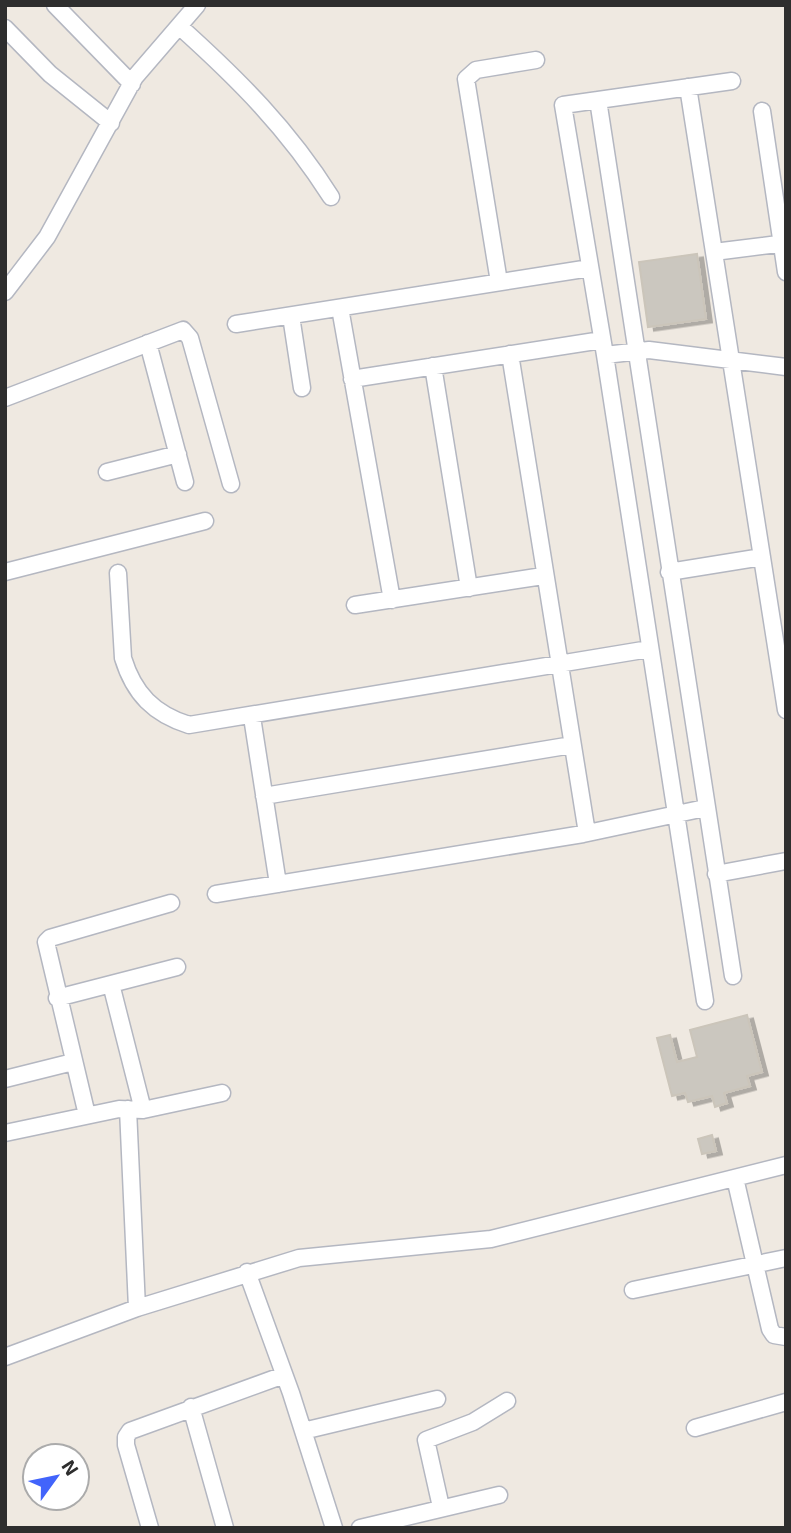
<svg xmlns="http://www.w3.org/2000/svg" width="791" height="1533" viewBox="0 0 791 1533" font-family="'Exo 2',sans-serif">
<defs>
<filter id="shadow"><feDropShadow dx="6" dy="3.5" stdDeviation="0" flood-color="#0004"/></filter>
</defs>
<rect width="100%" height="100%" fill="#efe9e1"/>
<path fill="#cbc7bf" stroke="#cbc5ba" stroke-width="2" filter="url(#shadow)" d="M697,254L706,319L648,327L639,262Z
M747,1015L762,1072L747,1076L750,1086L724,1093L727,1103L715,1107L712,1096L688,1102L685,1093L672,1096L657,1038L670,1035L677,1062L697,1057L690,1030Z
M712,1135L716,1151L702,1154L698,1139Z"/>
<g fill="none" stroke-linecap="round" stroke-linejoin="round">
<defs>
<path id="minor" d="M55,5L132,84
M179,26C239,80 288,129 331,197
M5,28L50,74L111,123
M688,87L786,710
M598,100L733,976
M762,111L786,272
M714,252L786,243
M499,282L466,79L476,70L536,60
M5,292L47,237L135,77L197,5
M340,308L392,600
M291,316L302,388
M236,324L590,268
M148,343L185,482
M510,354L587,833
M605,355L649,350L786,367
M433,366L469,588
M352,379L602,340
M5,398L183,330L190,338L231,484
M107,472L178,454
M5,572L205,521
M669,572L762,557
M118,573L123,658C134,694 154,714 189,725L649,649
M355,605L543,576
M252,717L278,884
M264,796L572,745
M716,874L786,861
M216,894L583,834L705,808
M111,984L143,1110
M57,998L177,967
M705,1001L605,355L563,105L732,81
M5,1079L73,1062
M128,1109L137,1308
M87,1115L46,942L50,938L171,903
M5,1133L119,1109L143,1110L222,1093
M735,1178L770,1329L774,1335L786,1337
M247,1272L291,1393L334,1528
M633,1290L786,1258
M5,1357L137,1308L299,1258L491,1239L786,1165
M191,1407L225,1528
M695,1428L786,1402
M303,1431L437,1399
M441,1507L426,1440L473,1422L507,1401
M150,1528L126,1445V1437L130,1431L284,1375
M360,1528L499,1495"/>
</defs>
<use href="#minor" stroke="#b4b7c1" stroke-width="19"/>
<use href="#minor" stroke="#fff" stroke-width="16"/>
</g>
<rect width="791" height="1533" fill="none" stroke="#2e2e2e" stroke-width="14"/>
<g transform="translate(56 1477) rotate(57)"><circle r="33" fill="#ffffff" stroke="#ababab" stroke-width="2"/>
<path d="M0-5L12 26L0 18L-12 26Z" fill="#4264fb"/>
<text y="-10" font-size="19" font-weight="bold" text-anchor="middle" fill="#2e2e2e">N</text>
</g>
</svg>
